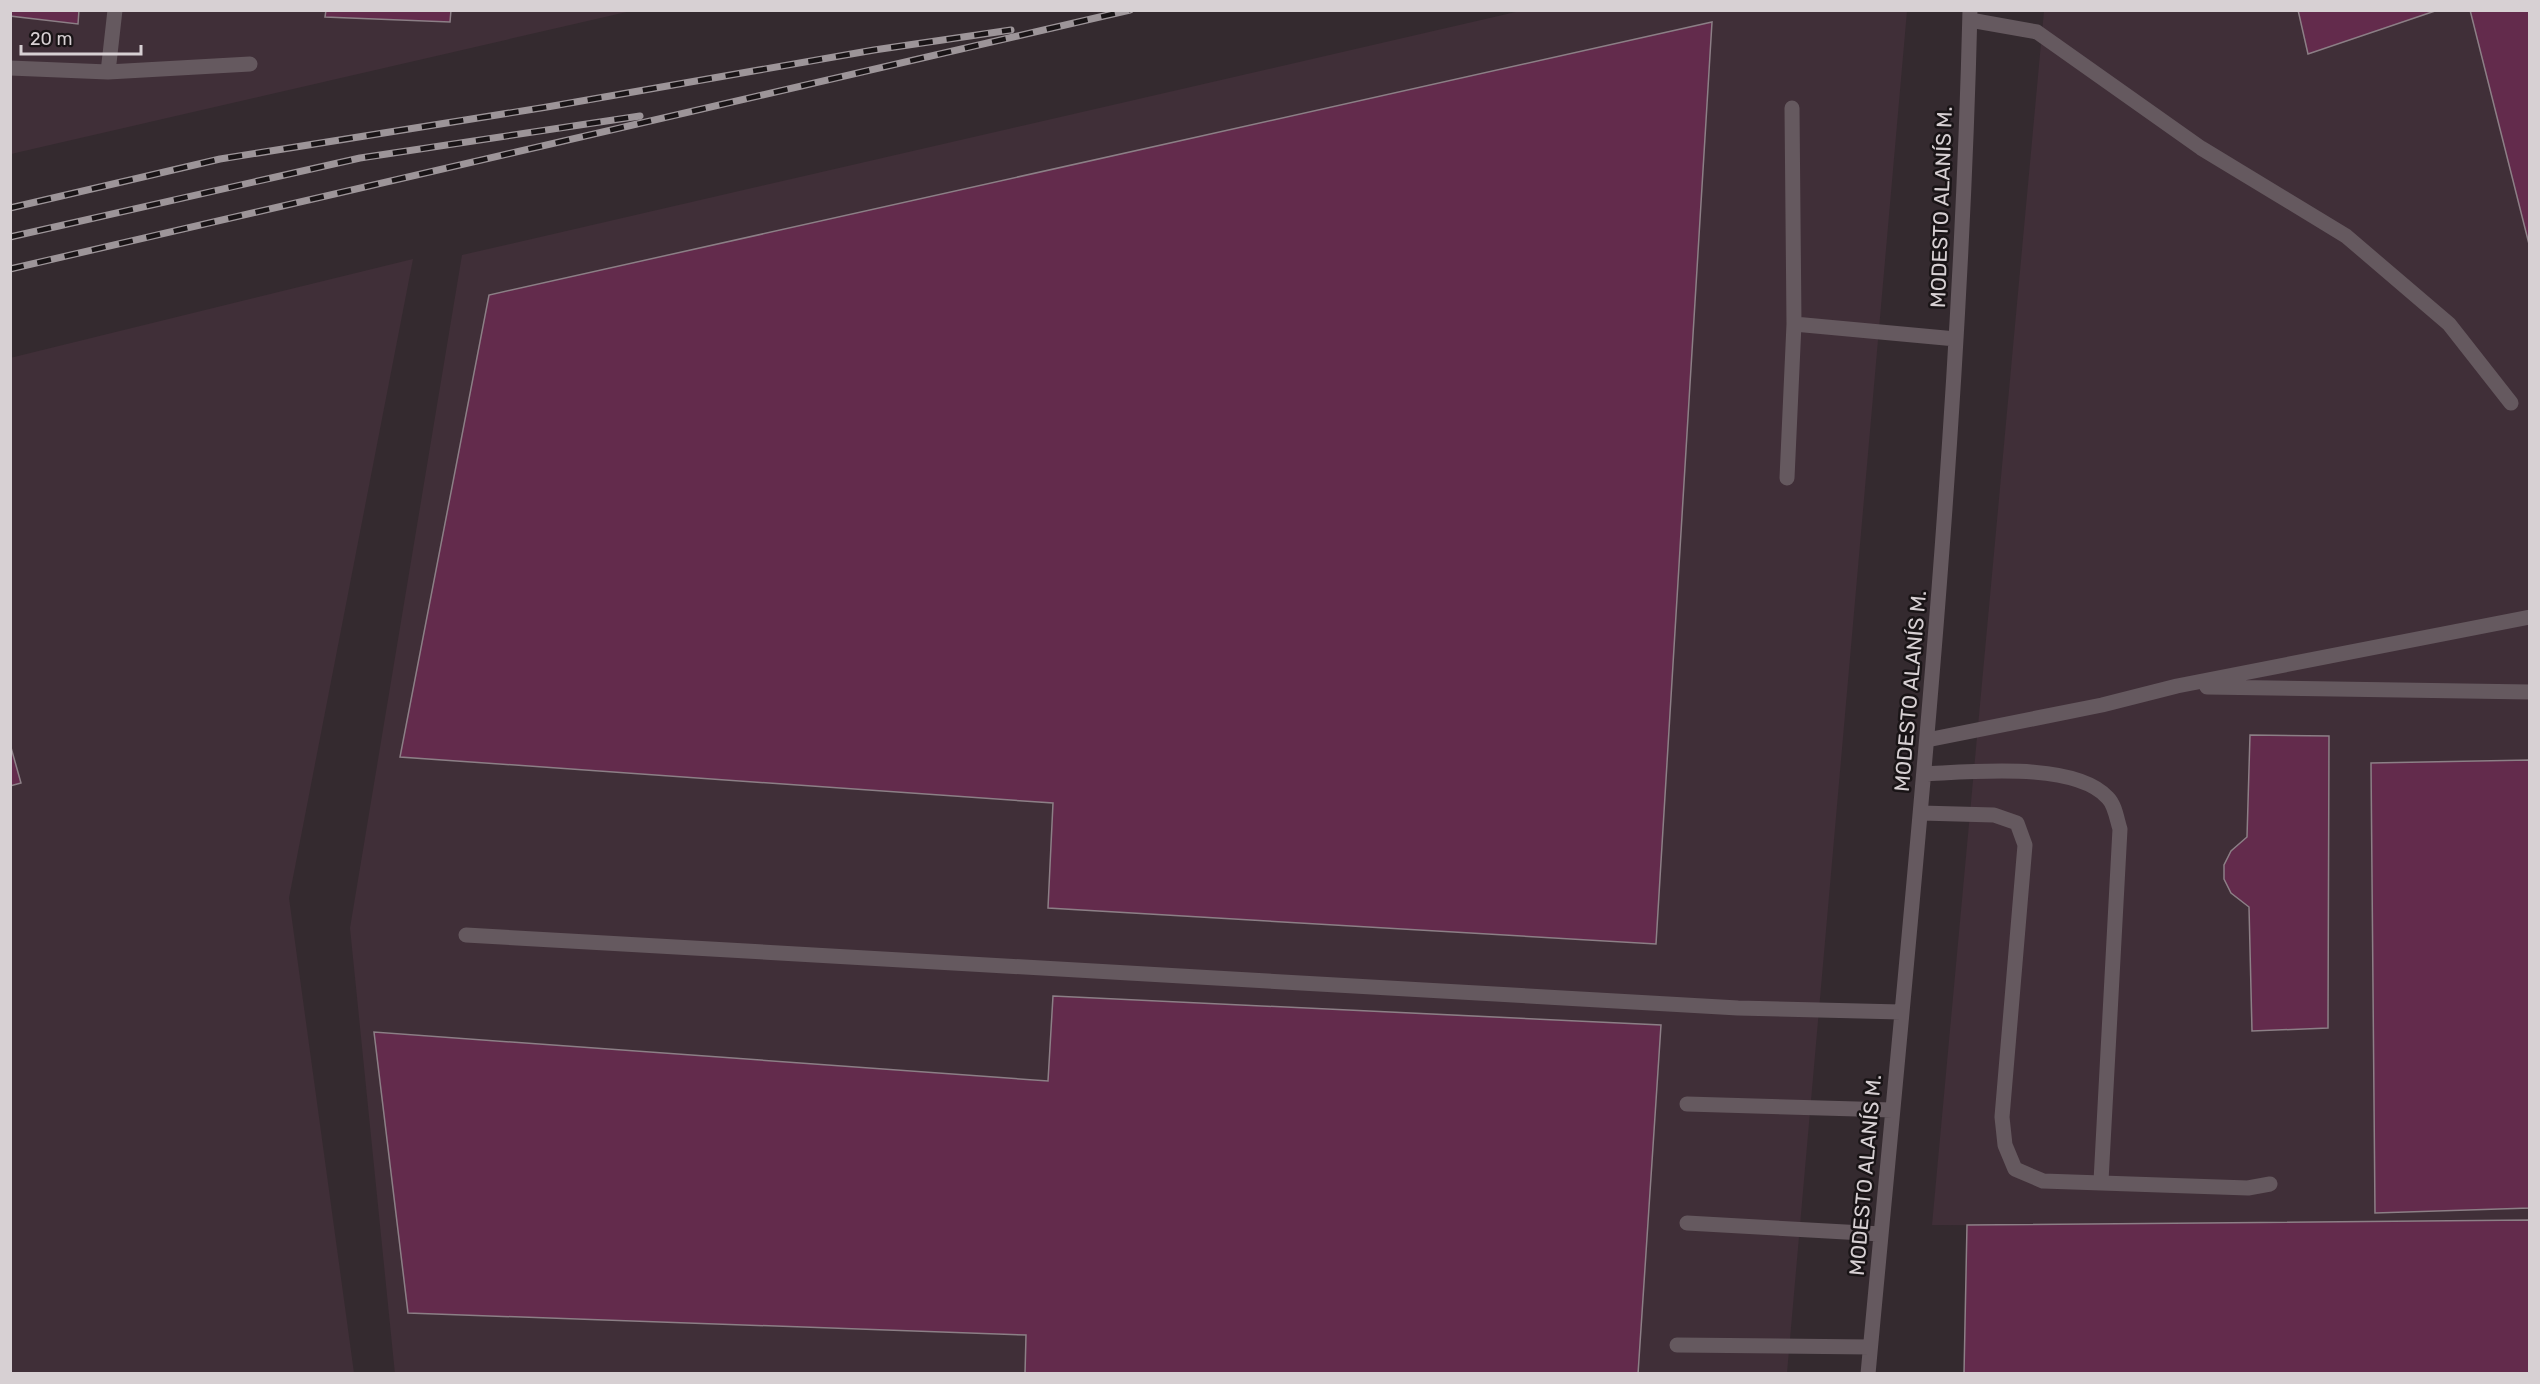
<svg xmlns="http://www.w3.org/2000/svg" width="2540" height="1384" viewBox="0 0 2540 1384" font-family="Rubik,sans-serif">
<rect width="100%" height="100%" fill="#342a2f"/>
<path fill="#402f38" d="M11,10L631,11L11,154Z
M1520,11H1907L1787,1373L395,1374L350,928L462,255Z
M2044,11H2529V1228L1932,1225Z
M413,259L289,898L354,1373H11L10,358Z"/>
<path fill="#632b4c" stroke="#8c7f86" stroke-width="1.5" d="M10,10H79L78,24L10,16Z
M326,10H451L450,22L325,17Z
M2298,10H2438L2308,54Z
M2470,10H2530V248Z
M1712,22L1656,944L1048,908L1053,803L400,757L489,295Z
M2250,735L2329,736L2328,1028L2252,1031L2249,907L2231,893L2224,879V865L2231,851L2247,837Z
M10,744L21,783L10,786Z
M2530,760V1208L2375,1213L2371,763Z
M1053,996L1661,1025L1638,1374H1025L1026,1335L408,1313L374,1032L1048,1081Z
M2530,1220V1374H1964L1967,1225Z"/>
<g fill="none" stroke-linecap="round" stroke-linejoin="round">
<path stroke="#65595f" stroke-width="15" d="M1970,20L2037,32L2201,148L2346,236L2449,324L2511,403
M10,68L108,72L250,64
M108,72L115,10
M1792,108L1794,324L1956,339
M1787,478L1794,324
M2207,687L2530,692
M1927,740L2102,705L2177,686L2530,617
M1924,774C1971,772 2075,761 2108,798C2115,805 2117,820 2120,829L2101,1181
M1921,813L1994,815L2017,823L2025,845L2002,1117L2005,1145L2015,1169L2043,1181L2248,1188L2270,1184
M466,935L1738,1008L1901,1012
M1687,1104L1892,1110
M1687,1223L1881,1234
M1677,1345L1870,1347
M1868,1374C1910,920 1959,467 1970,10"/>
<defs>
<path id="rail" d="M10,208L220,159L547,107L874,50L1011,30
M10,237L360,158L640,116
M10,269L1130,10"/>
</defs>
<use href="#rail" stroke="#9d9599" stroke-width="7"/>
<use href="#rail" stroke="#191416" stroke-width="4.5" stroke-dasharray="14" stroke-linecap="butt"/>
</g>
<g text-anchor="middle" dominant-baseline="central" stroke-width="5" stroke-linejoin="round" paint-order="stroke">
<g font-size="21" fill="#d7d0d3" stroke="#191416">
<text transform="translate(1941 207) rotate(-88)">MODESTO ALANÍS M.</text>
<text transform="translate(1910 691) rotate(-85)">MODESTO ALANÍS M.</text>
<text transform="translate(1865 1175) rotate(-85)">MODESTO ALANÍS M.</text>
</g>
</g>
<rect width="2540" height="1384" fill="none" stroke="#d7d0d3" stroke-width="24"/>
<path d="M21 45v9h120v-9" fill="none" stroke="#d7d0d3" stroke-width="3"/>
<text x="30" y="45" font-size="18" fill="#d7d0d3" stroke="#191416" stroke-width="4.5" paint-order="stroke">20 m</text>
</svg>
